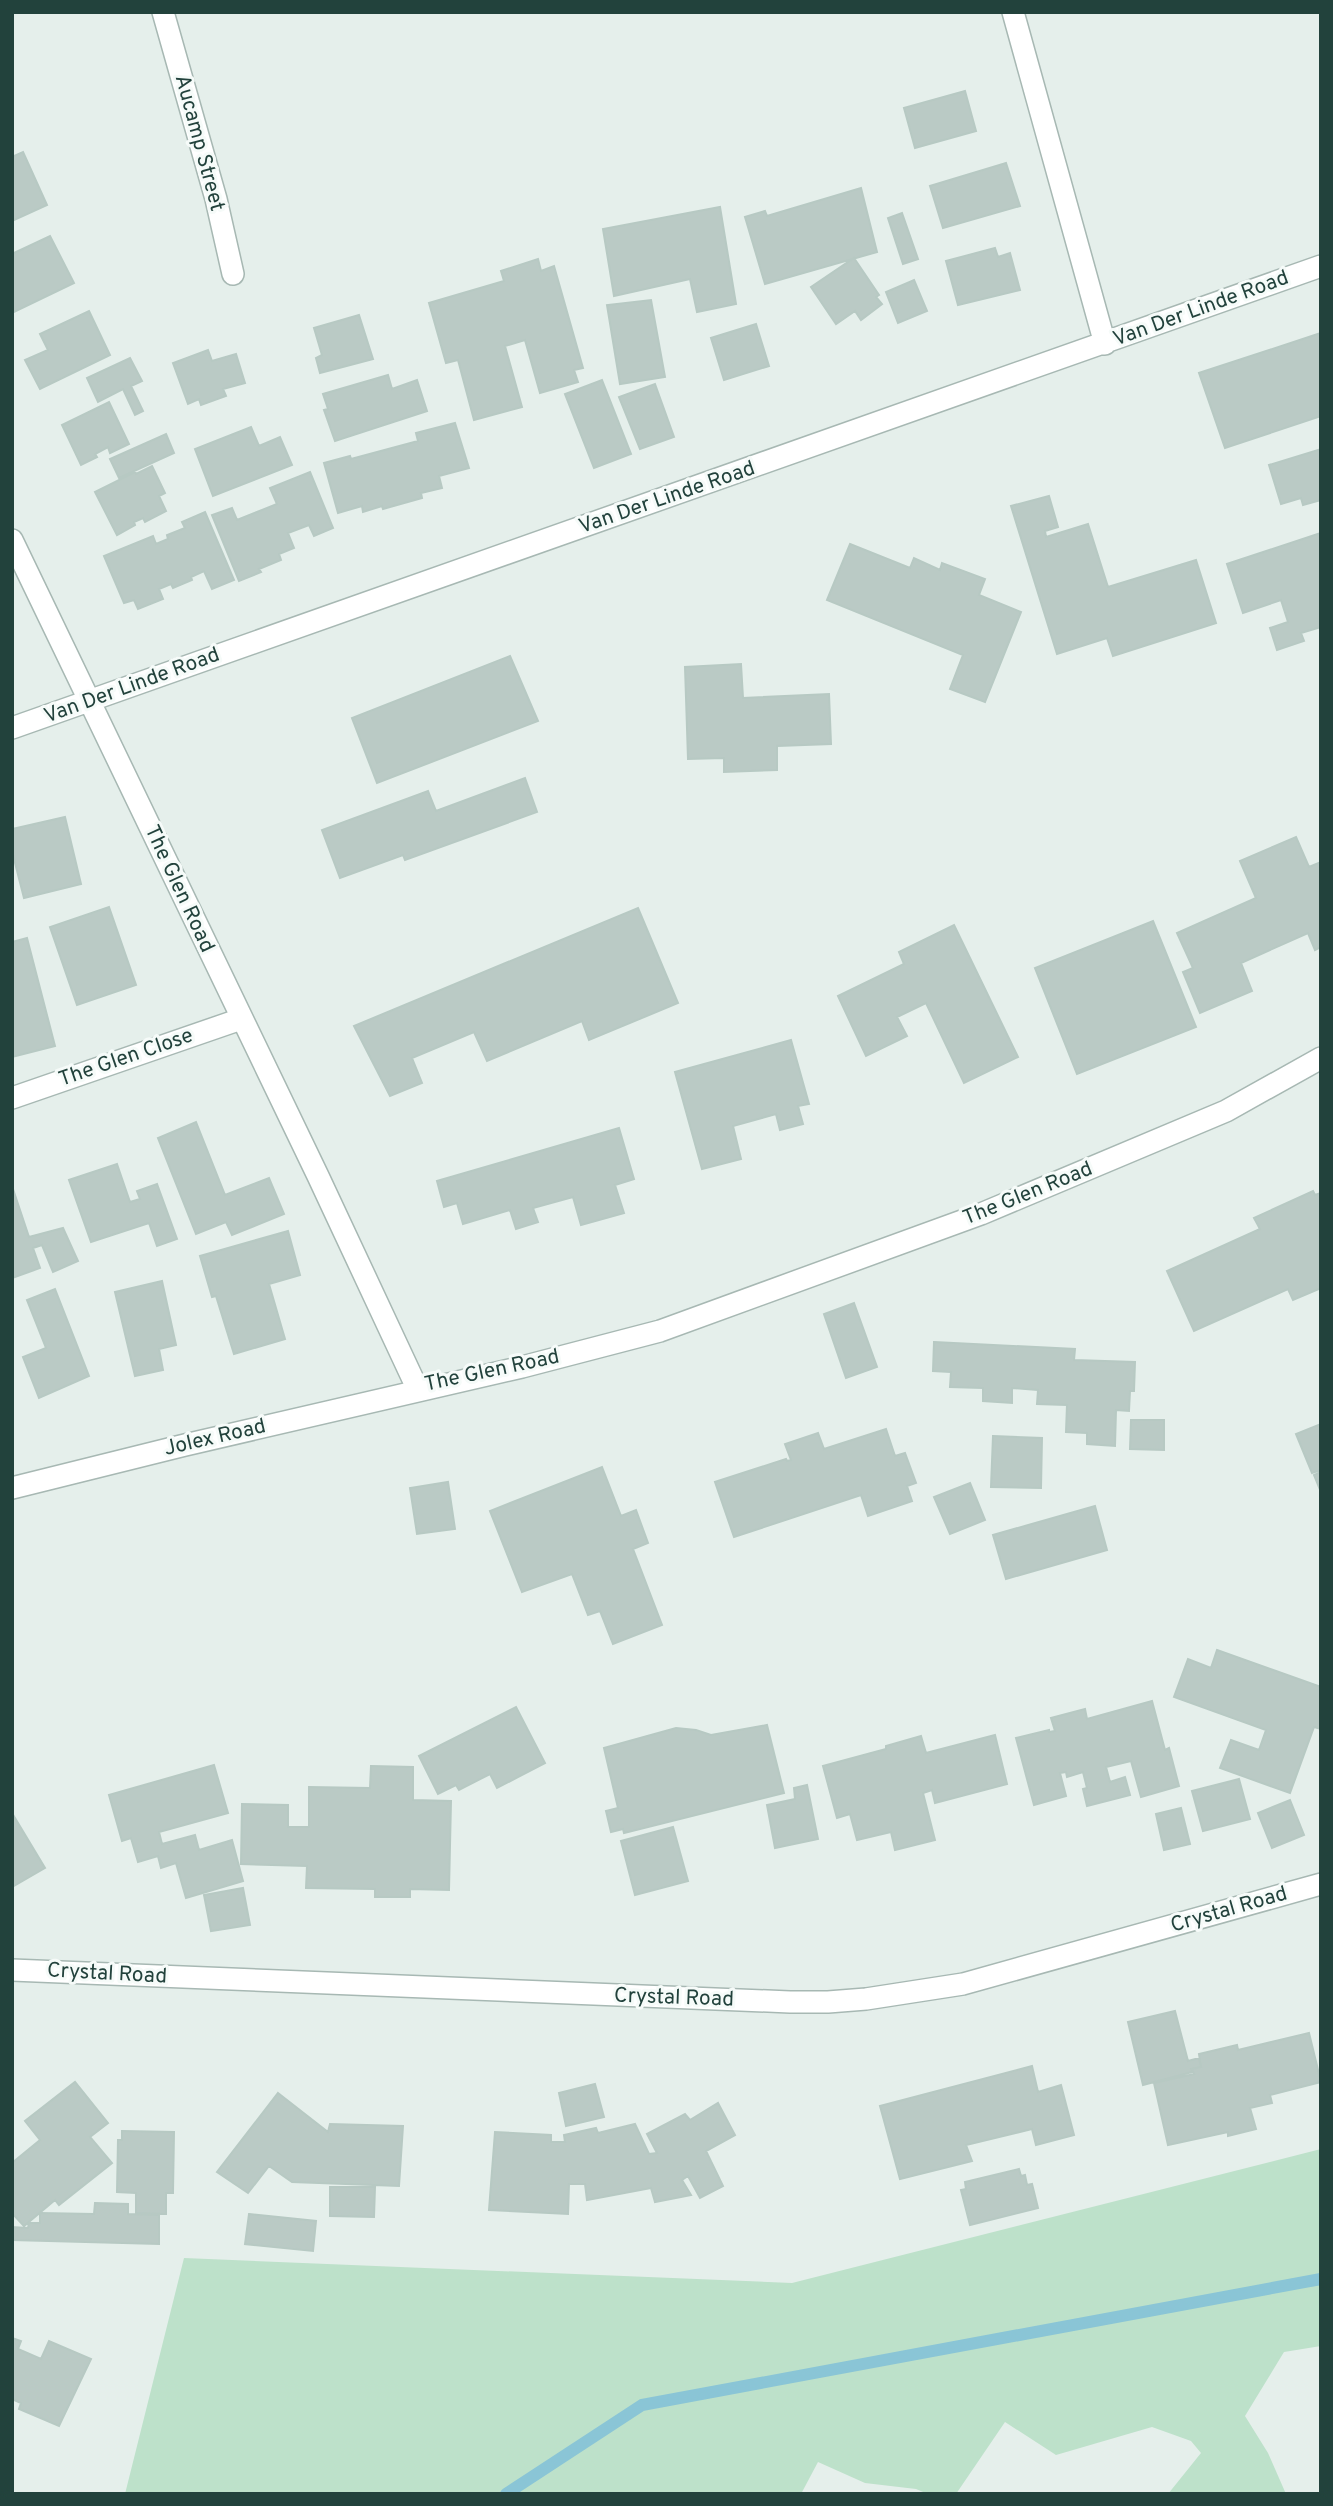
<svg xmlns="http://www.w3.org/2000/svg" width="1333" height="2506" viewBox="0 0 1333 2506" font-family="Overpass,sans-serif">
<rect width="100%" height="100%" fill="#e5efeb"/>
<path fill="#bde1ca" d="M1321,2149V2346L1284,2352L1245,2416L1268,2453L1286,2494H1168L1201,2453L1191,2441L1152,2427L1056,2455L1005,2422L956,2494H928L916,2489L865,2483L818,2462L801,2494H125L184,2258L792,2283Z"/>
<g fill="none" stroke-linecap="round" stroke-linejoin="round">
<path stroke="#8ac5d6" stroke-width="12" d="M506,2494L642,2405L1321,2279"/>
</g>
<path fill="#bacac5" stroke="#b7c9c3" stroke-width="2" d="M965,91L976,131L915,148L904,108Z
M23,152L47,205L12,221V157Z
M1006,163L1020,206L943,228L930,186Z
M861,188L877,252L765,284L745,217L765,211L767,216Z
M720,207L736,304L697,312L690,279L614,296L603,229Z
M902,213L918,259L903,264L888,218Z
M50,236L74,283L12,313V254Z
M995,248L998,257L1010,253L1020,290L958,305L946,261Z
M854,258L879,295L876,297L882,304L861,320L855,311L836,324L811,287Z
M538,259L541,271L554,266L583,368L574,370L578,382L540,393L525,340L505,346L522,407L474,420L458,360L446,363L429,303L504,281L501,271Z
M914,280L927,311L898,323L886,292Z
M651,300L665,377L620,384L607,305Z
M89,311L110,355L40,389L25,360L48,350L40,334Z
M359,315L373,359L320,373L316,358L322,355L314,328Z
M756,324L769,366L724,380L711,338Z
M1321,333V416L1225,448L1199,373Z
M208,350L212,361L236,354L245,383L223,389L226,396L201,405L199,399L188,404L173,363Z
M130,358L142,381L131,386L143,411L135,415L123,389L98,402L87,378Z
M388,375L392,389L417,380L427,411L335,441L324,410L328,409L323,394Z
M602,380L631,454L594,468L565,394Z
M655,384L674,437L640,449L619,397Z
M109,402L129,444L110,453L108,447L95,454L97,457L81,465L62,425Z
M455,423L469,468L439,476L442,488L421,493L422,498L383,509L382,506L363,512L362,506L338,513L324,463L350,456L351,459L418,441L416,433Z
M251,427L259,446L280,437L292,465L213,496L195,449Z
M166,434L174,453L119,478L110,459Z
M1321,449V500L1303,505L1301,498L1281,504L1269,465Z
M152,466L165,493L159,496L166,511L145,522L143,518L134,522L135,525L117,535L95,492L135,472L136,474Z
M310,472L333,528L314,536L309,525L288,533L294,548L279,554L281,560L259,569L261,572L239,581L212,515L232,508L237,520L277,504L270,488Z
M1049,496L1058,527L1045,531L1046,537L1088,524L1108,587L1196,560L1216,623L1113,656L1107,638L1057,654L1011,506Z
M205,512L234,580L212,589L204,571L191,577L192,580L173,588L171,584L159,589L163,599L138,609L134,600L124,603L104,556L153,536L156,544L168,539L167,535L185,528L182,522Z
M1321,533V627L1301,633L1304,641L1277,650L1270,628L1288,622L1281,600L1243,613L1227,564Z
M850,544L910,568L914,558L940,570L942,563L985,579L979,595L1021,612L985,702L950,689L963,655L827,600Z
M510,656L538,721L377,783L352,718Z
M741,664L743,698L829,694L831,744L777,746V770L724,772V758L688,759L685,667Z
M525,778L537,812L405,860L403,855L340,878L322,830L428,791L436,811Z
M65,817L81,884L24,898L12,851V829Z
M1296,837L1309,867L1321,862V947L1315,950L1308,933L1241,963L1252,991L1200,1013L1183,972L1193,968L1177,933L1256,898L1240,861Z
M109,907L136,985L77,1005L50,927Z
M638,908L678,1003L589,1040L582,1021L487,1061L474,1032L412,1058L422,1083L390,1096L354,1026Z
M1153,921L1196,1027L1077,1074L1035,968Z
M954,925L1018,1057L964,1083L926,1003L897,1017L907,1036L866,1056L838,996L904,964L899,952Z
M27,938L55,1046L12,1057V942Z
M791,1040L809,1104L798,1106L803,1124L780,1130L776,1114L733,1126L741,1159L702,1169L675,1072Z
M196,1122L225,1195L269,1178L284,1214L232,1235L226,1222L196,1234L158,1138Z
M619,1128L634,1179L615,1185L624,1213L581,1225L573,1197L533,1208L538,1222L516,1229L510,1210L463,1224L457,1203L444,1207L437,1181Z
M117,1164L130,1202L140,1199L137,1191L157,1184L177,1239L157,1246L149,1223L91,1242L69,1180Z
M12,1186L29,1237L63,1228L78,1261L53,1272L42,1245L33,1248L40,1268L12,1278Z
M1313,1191L1315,1195L1321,1193V1288L1293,1300L1288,1289L1194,1331L1167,1271L1260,1229L1254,1218Z
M288,1231L300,1275L269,1284L285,1339L234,1354L216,1296L212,1297L200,1256Z
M162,1281L176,1345L159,1349L163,1370L135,1376L115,1292Z
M55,1289L89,1376L39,1398L23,1357L46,1348L27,1300Z
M854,1303L877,1367L846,1378L824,1314Z
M934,1342L1075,1349L1074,1360L1135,1362L1134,1391H1130L1129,1411L1116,1410L1115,1446L1087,1444V1433L1066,1432L1067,1405L1037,1404L1038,1390L1012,1388V1403L983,1401V1388L950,1387L951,1372L933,1371Z
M1131,1420H1164V1450L1130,1449Z
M1321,1424V1470L1312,1473L1296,1434Z
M886,1429L895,1456L905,1453L916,1483L907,1486L912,1501L868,1516L861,1495L734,1537L715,1482L786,1459L787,1461L791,1460L785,1444L818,1433L824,1449Z
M993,1436L1042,1438L1041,1488L991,1487Z
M602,1467L621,1516L636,1510L648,1543L633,1549L662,1625L613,1644L600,1611L588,1615L572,1574L522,1592L490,1511Z
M1321,1472V1492L1314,1475Z
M448,1482L455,1529L417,1534L410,1488Z
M970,1483L985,1520L950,1534L934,1497Z
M1095,1506L1107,1550L1006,1579L993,1535Z
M1217,1650L1321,1687V1729L1314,1727L1290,1793L1220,1768L1231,1740L1259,1750L1266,1730L1174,1697L1188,1659L1211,1668Z
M1152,1701L1165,1750L1169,1748L1179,1786L1141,1797L1131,1761L1106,1767L1110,1782L1125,1777L1130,1795L1087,1806L1083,1789L1087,1788L1083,1772L1067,1777L1066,1772L1060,1773L1066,1796L1034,1805L1016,1738L1049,1730V1732L1055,1731L1051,1718L1085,1709L1087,1719Z
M516,1707L545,1763L497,1788L490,1774L459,1790L456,1785L438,1794L419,1756Z
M767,1725L784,1793L624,1833L623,1829L611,1832L606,1811L618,1808L604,1748L676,1728L696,1730L711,1735Z
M995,1735L1007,1784L935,1803L932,1790L923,1793L935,1840L895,1850L891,1832L857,1840L850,1814L837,1818L823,1766L886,1749V1746L921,1736L926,1753Z
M214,1765L228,1813L159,1832L162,1844L195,1835L199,1850L232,1840L243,1881L186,1898L176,1863L161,1868L158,1856L138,1862L131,1838L122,1841L109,1795Z
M371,1766L413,1767V1800L451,1801L449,1890L410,1889V1897H375V1889L306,1888L307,1866L241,1864L242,1804L288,1805V1827H309V1787L370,1788Z
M1239,1779L1250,1819L1203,1831L1192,1791Z
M807,1785L818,1839L775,1848L767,1805L795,1799L794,1788Z
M1290,1800L1304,1835L1272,1848L1258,1813Z
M1181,1808L1190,1844L1164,1850L1156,1814Z
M12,1813L45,1868L12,1887Z
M673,1827L688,1881L635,1895L621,1841Z
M243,1888L250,1925L211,1931L204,1895Z
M1175,2011L1188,2061L1199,2058L1201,2067L1191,2069L1192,2072L1143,2085L1128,2022Z
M1309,2033L1321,2082L1270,2095L1272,2103L1250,2108L1256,2129L1228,2136V2132L1168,2145L1154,2083L1194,2074L1192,2069L1201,2067L1199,2054L1237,2045L1238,2050Z
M1032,2066L1038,2092L1061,2085L1074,2135L1036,2145L1032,2129L966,2145L972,2161L900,2179L880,2106Z
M75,2082L108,2123L90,2137L112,2163L59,2205L55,2200L24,2226L12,2213V2163L40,2140L25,2121Z
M595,2084L604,2117L566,2126L559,2093Z
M278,2093L328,2132L330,2124L403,2126L399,2186L292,2182L269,2166L248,2193L217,2172Z
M718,2103L735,2135L706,2151L723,2186L700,2198L688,2176L682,2180L691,2195L655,2202L651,2188L587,2200L585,2184H569L568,2214L489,2210L495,2132L551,2135V2142H565L564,2135L596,2128L598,2133L635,2124L649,2154L657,2153L647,2134L685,2114L690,2120Z
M122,2131L174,2132L173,2193H166V2214L136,2213V2193L117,2192L118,2140H122Z
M1019,2169L1021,2176L1025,2175L1027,2185L1032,2184L1038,2208L970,2225L961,2190L966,2189L965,2182Z
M330,2187H375L374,2217L330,2216Z
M95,2203L128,2204V2214L159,2215V2244L12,2240V2227L28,2228L29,2223H40V2213L94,2214Z
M249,2214L316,2221L313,2251L245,2244Z
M12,2338L21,2341L18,2349L41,2359L49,2341L91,2359L59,2426L19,2409L21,2403L12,2399Z"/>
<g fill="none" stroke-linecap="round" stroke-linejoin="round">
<defs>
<path id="street" d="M163,12L216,199L233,274
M1013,12L1105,344
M12,540L318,1176L418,1390
M12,728L1321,266
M12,1098L241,1019
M12,1488L185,1445L522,1367L660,1331L981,1214L1226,1111L1321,1058
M12,1970L790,2002H828L866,1999L963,1984L1321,1884"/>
</defs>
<use href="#street" stroke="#a7b8b3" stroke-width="24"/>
<use href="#street" stroke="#fff" stroke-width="21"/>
</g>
<g text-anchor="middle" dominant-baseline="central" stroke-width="6" stroke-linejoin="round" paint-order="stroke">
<g font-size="21" fill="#22423c" stroke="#f6fbf9">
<text transform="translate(199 143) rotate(75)">Aucamp Street</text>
<text transform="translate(1201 309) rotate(-20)">Van Der Linde Road</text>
<text transform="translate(667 498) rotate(-19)">Van Der Linde Road</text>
<text transform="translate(132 686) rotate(-20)">Van Der Linde Road</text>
<text transform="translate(179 889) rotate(65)">The Glen Road</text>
<text transform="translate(126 1058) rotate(-19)">The Glen Close</text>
<text transform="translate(1028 1194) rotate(-22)">The Glen Road</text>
<text transform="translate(492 1371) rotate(-12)">The Glen Road</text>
<text transform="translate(215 1438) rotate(-13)">Jolex Road</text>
<text transform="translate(1229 1910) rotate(-16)">Crystal Road</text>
<text transform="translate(107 1974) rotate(3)">Crystal Road</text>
<text transform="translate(674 1998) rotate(2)">Crystal Road</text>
</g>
</g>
<rect width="1333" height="2506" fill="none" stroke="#22423c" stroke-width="28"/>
</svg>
